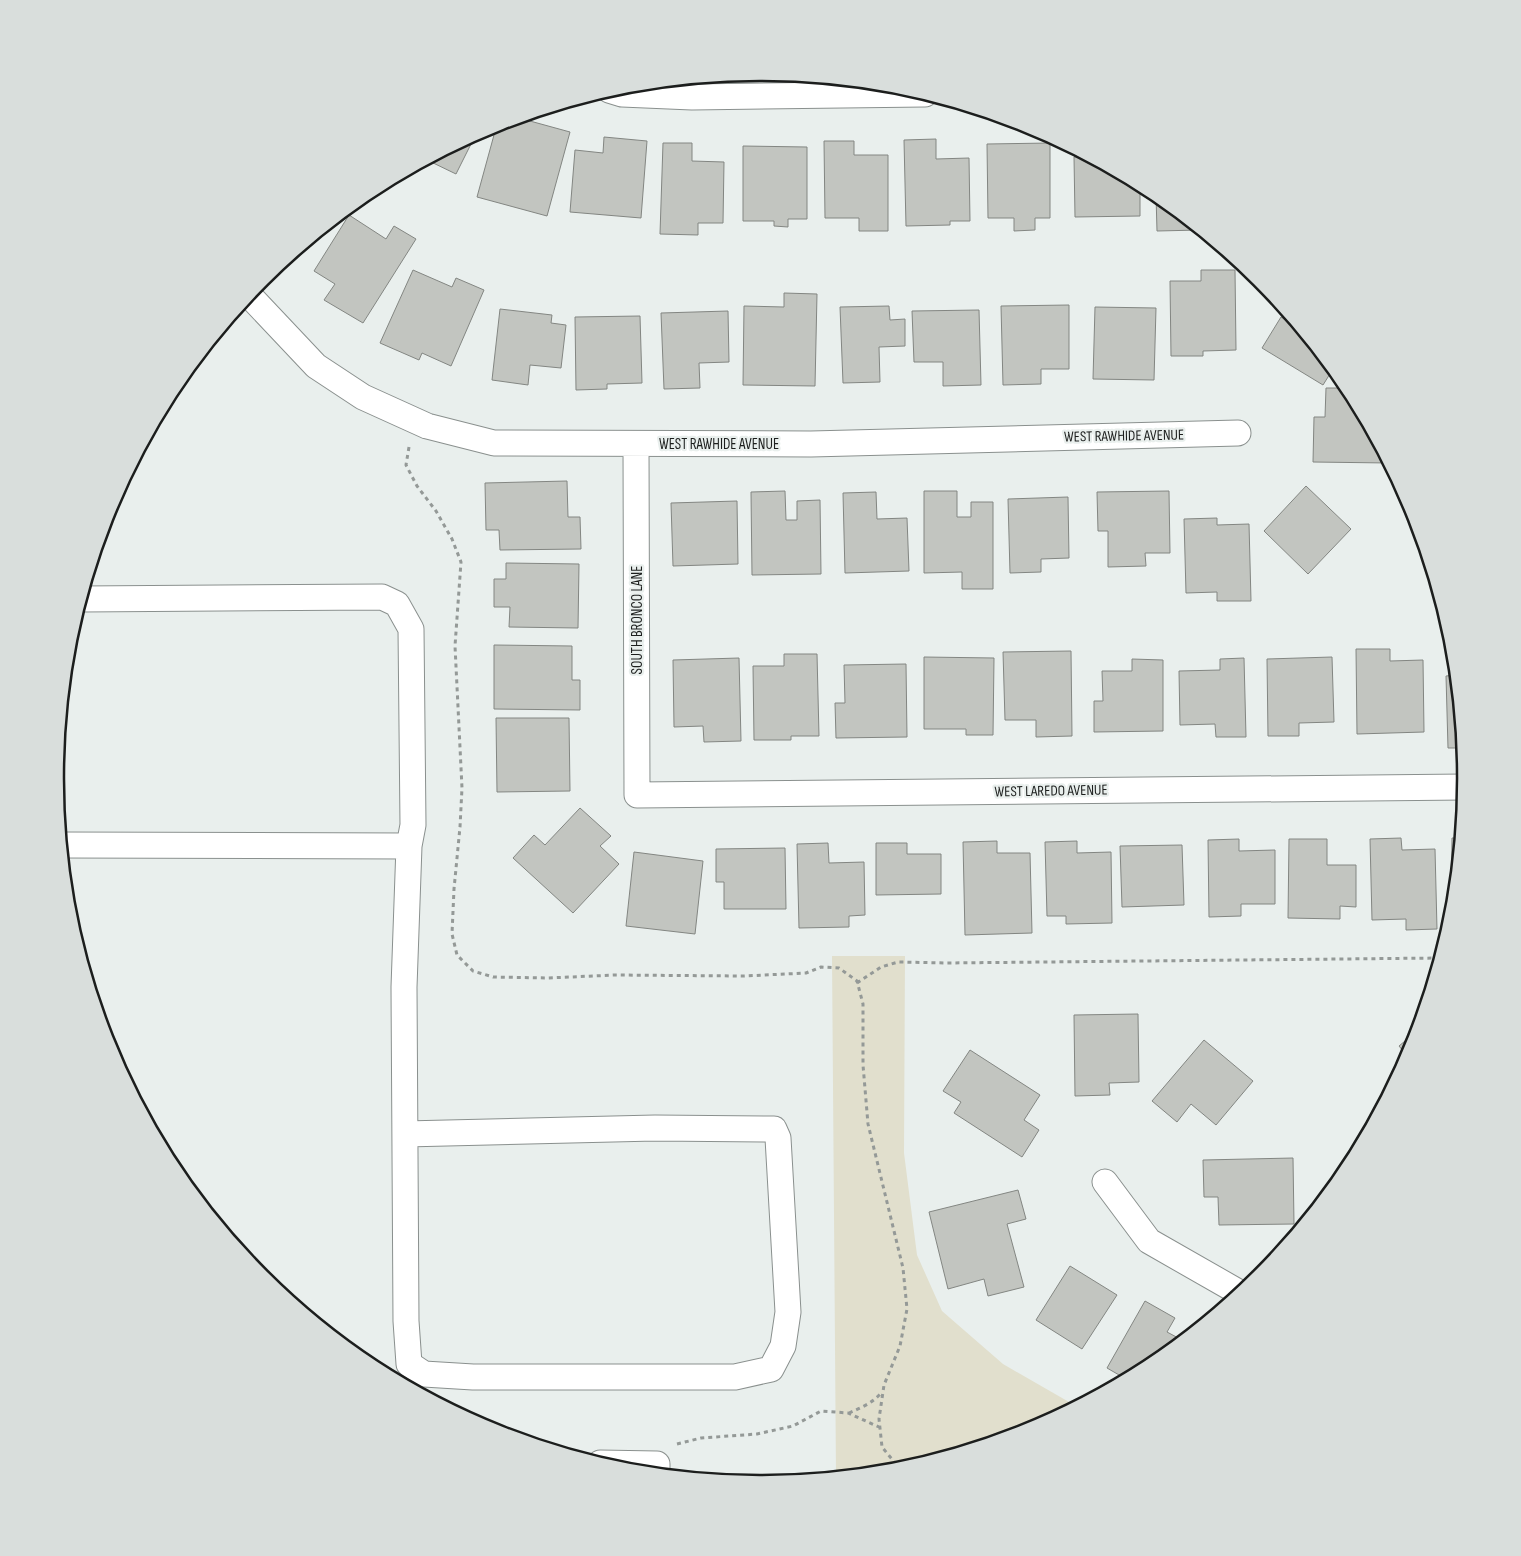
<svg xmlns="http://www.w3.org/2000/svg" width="1521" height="1556" viewBox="0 0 1521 1556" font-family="'Sofia Sans Condensed',sans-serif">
<rect width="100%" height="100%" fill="#e9efed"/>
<path fill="#e1dfcd" d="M832,956H905L904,1153L917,1255L942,1311L1003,1364L1076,1406L1030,1430L898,1470L836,1476Z"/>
<path fill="#c2c5c0" stroke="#838682" d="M519,118L570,132L547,216L477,197L497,124Z
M476,134L456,174L427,160Z
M604,137L647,141L641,218L570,212L575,150L603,153Z
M936,139V159L969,158L970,221H950V225L906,226L904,140Z
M824,141H854V155H888V231H859V218H825Z
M663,143H692V161L724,162L723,223H698V235L660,234Z
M1050,143V218H1035V230L1014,231V218H988L987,144Z
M743,146L807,147V219H788V227L774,226V221H743Z
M1074,157H1088L1140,185V216L1075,217Z
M1156,195L1200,230L1157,231Z
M349,215L386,239L394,226L416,239L363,323L324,300L335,284L314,271Z
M413,270L452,287L456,278L484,290L451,366L422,353L419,360L380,343Z
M1201,270H1235L1236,350L1203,351V356H1171L1170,281H1201Z
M784,293L817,294L815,386L743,385L744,306L784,307Z
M1069,305V369H1041V384L1003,385L1001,306Z
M889,306L890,320L905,319V346L879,347L880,382L843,383L840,307Z
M1095,307L1156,308L1154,380L1093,379Z
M500,309L552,315L551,323L566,325L561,368L530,365L528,385L492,380Z
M979,310L981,385L943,386V362H914L912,311Z
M728,311L729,362L699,363L700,388L664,389L661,313Z
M640,316L642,383L607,384V389L576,390L575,317Z
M1281,317L1290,323L1292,319L1333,369L1323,385L1262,348Z
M1326,388H1348L1388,463L1313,462L1314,417H1325Z
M567,481L568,517H580L581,549L500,550L499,530H486L485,483Z
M1306,486L1351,529L1308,574L1264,531Z
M785,491L786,520H797V501L820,500L821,574L752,575L751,492Z
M924,491H957V517H971V502H993V589H962V572L924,573Z
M1169,491L1170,553H1145L1146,566L1108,567V531H1098L1097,492Z
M876,492L877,519L907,518L909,571L845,573L843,493Z
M1068,497L1069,558L1041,559V572L1010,573L1008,499Z
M737,501L738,564L673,566L671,503Z
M1217,518V525L1249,524L1251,601H1217V592L1186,593L1184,519Z
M506,563L579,564L578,628L509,627L510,607H494V579H506Z
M494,645L572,646V680H580V710L494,709Z
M1356,649H1390V661L1423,660L1424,732L1357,734Z
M1071,651L1072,736L1036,737V720H1005L1003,652Z
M784,654H817L819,736H791V740H754L753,666H784Z
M924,657L994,658L993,735H966V729H924Z
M1332,657L1334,722L1299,723V736H1268L1267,659Z
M739,658L741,741L704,742L703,726L674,727L673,660Z
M1244,658L1246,737H1216L1215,724L1180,725L1179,671L1220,670V659Z
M1132,659L1163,660V731L1094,732V701H1103L1102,671H1132Z
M906,664L907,737L836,738L835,703H845L844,665Z
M1456,675L1463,748H1448L1446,676Z
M496,718H569L570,791L497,792Z
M580,808L611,836L600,846L619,864L573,913L513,858L534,835L545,845Z
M1401,838L1402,850L1435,849L1437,929L1406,930V919L1372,920L1370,839Z
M1452,838H1460L1452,915H1451Z
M1239,839V851L1275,850V904H1241V916L1209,917L1208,840Z
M1289,839H1327V865H1356V907L1340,906V919L1288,918Z
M997,841V853H1030L1032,933L965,935L963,842Z
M1077,841V853L1111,852L1112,923L1066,924V916H1047L1045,842Z
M828,843L829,863L864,862L865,915L849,916V927L799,928L797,844Z
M876,843H907V854H941V894L876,895Z
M1182,845L1184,905L1122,907L1120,846Z
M785,848L786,909H724V882H716V849Z
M634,852L703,861L695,934L626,926Z
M1138,1014L1139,1082L1109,1083L1110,1095L1075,1096L1074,1015Z
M1417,1031L1412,1048L1408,1057L1399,1046Z
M1204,1040L1253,1081L1216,1125L1191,1104L1177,1122L1152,1101Z
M970,1050L1040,1095L1024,1120L1039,1130L1022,1157L954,1113L961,1102L943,1091Z
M1293,1158L1294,1224L1219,1225L1218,1197H1204L1203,1160Z
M1018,1190L1026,1219L1007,1224L1024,1287L988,1296L984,1279L948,1289L929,1212Z
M1070,1266L1117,1295L1082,1349L1036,1320Z
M1145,1301L1175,1318L1167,1332L1182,1340L1152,1365L1126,1379L1107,1368Z
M723,1476H788V1481L760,1483L723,1480Z"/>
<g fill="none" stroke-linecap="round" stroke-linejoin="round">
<defs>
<path id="street" d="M609,90L622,94L692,97L925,94
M249,295L316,366L363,397L427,426L494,443L811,444L1238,433
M636,445L637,795L1465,787
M62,845L409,846L413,825L411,629L397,604L382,597L81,599
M405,1134L655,1128L774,1129L778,1138L788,1312L783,1346L771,1369L735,1377H473L424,1374L409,1364L406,1321L404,987L409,846
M1105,1182L1149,1241L1240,1293
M600,1463L657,1464V1473"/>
</defs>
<use href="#street" stroke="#8a908e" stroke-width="27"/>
<path stroke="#949997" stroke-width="3" stroke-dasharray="4 4" stroke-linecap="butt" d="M409,447L406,465L417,486L436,511L452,539L461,562L455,646L462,788L460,827L454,889L452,934L457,955L473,971L493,977L548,978L615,975L744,976L806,973L821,967L839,968L857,981L863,1004V1065L868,1124L903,1268L907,1309L900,1346L884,1385L879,1419L882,1447L900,1469
M857,983L881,967L898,962L946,963L1440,958
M849,1413C860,1408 873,1403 881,1393
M677,1444L701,1438L757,1434L793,1426L821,1411L848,1413L879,1427"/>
<use href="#street" stroke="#fff" stroke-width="25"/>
</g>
<g text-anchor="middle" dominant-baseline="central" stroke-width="4.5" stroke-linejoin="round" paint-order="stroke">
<g font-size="15" fill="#1c1e1d" stroke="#e9efed">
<text transform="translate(1124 436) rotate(-1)">WEST RAWHIDE AVENUE</text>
<text x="719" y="444">WEST RAWHIDE AVENUE</text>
<text transform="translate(637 620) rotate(-90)">SOUTH BRONCO LANE</text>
<text transform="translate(1051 791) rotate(-1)">WEST LAREDO AVENUE</text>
</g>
</g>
<path d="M0 0H1521V1556H0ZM760 81H761A696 696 0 0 1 1457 777V779A696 696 0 0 1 761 1475H760A696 696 0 0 1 64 779V777A696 696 0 0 1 760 81Z" fill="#d9dedc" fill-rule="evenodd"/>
<path fill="none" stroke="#1c1e1d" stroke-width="2.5" d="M760 81H761A696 696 0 0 1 1457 777V779A696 696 0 0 1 761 1475H760A696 696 0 0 1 64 779V777A696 696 0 0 1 760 81Z"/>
</svg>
